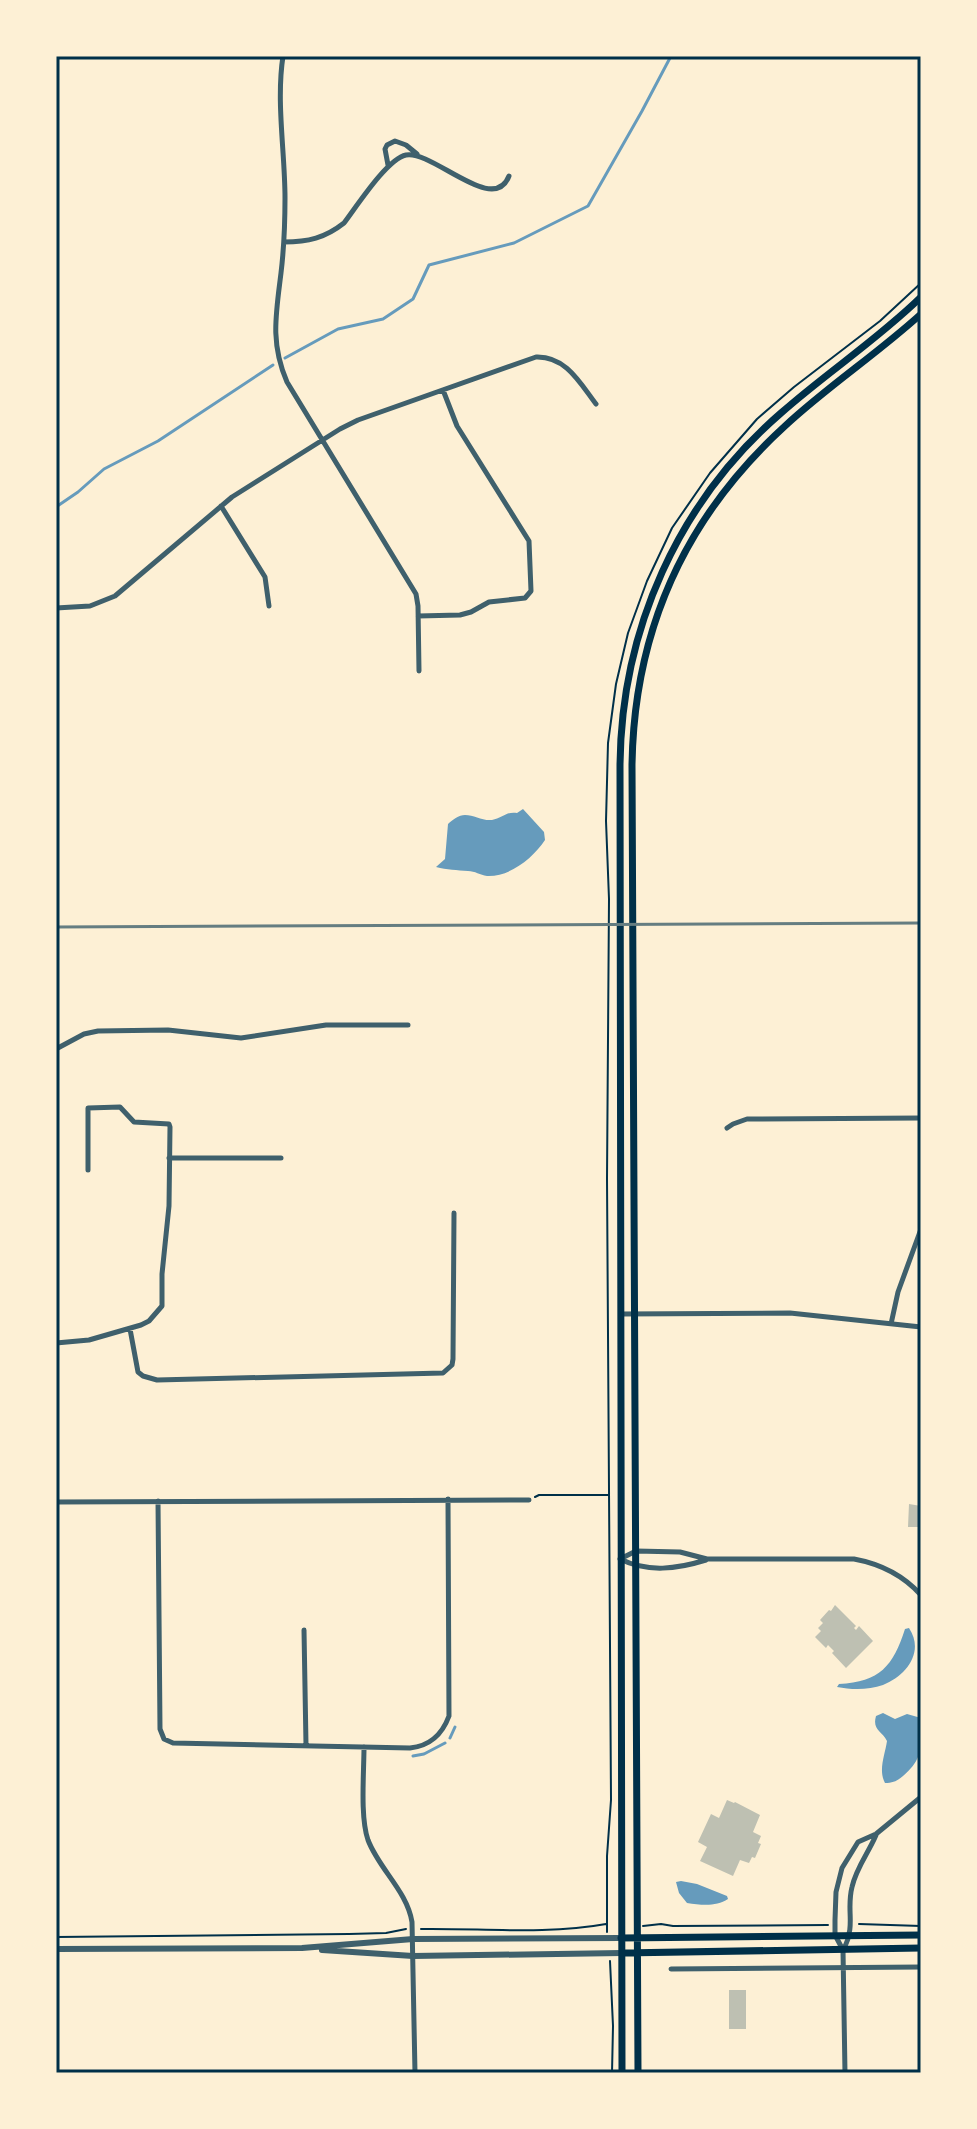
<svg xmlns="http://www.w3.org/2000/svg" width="977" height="2129" viewBox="0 0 977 2129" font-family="'Public Sans',sans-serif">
<rect width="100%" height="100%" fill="#fdf0d5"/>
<path fill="#669bbc" d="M523,809L544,832L545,840C533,858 510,877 487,876C480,875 475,871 468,871C457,870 447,870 436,867L445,859L448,824C452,820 459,815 465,815C474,815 482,821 492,820C502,818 507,811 517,813Z
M909,1628C925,1652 906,1676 883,1685C869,1690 852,1690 837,1687L839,1684C880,1682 893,1666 905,1629Z
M883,1713L895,1719L907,1714L921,1718C921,1743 925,1758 903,1776C897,1781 893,1783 885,1783C878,1770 885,1755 887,1741C882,1731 872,1730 876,1716Z
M681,1881L697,1884L727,1896L728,1899C716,1907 701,1905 687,1903L679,1893L676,1882Z"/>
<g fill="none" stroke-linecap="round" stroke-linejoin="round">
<path stroke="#669bbc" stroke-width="3" d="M285,358L338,329L383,319L413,299L429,265L514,243L588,206L642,111L671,56
M56,507L78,492L104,469L158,441L273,365
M450,1738L455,1727
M413,1756L424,1754L445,1743"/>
</g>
<path fill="#bec0b2" d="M909,1504L921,1506V1527H908Z
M835,1605L856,1626L854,1628L856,1630L859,1626L873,1641L846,1668L832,1653L834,1651L828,1645L826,1648L815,1637L821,1631L818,1628L823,1623L820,1620L829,1610L831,1611Z
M727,1800L734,1803L735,1802L760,1815L753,1832L761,1836L758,1843L761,1844L755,1858L752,1857L749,1863L740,1860L733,1876L700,1861L707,1847L698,1842L711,1814L719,1818Z
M729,1990H746V2029H729Z"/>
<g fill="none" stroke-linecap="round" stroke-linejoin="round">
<path stroke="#003049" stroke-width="2" d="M535,1497L539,1495H608
M859,1924L921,1926
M643,1926L661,1924L673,1926L828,1925
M421,1929C481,1928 546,1935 606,1924
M607,1932V1856L611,1800L607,1179L609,899L606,821L608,743L616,684L628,633L647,581L672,528L710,473L757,419L794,387L880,321L921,283
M56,1937L349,1934L386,1933L406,1929
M610,1961L613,2026L612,2073"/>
<path stroke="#3f606c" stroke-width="5" d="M283,56C276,102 285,152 285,198C285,223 284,248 281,273C276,314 270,343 287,382L416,594L418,606L419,671
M388,165L385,149L387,145L395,141L406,145L417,154
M284,242C308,242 325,238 344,223C357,206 387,159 406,155C433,150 494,216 509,176
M221,506L265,577L269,606
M56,608L90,606L115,596L232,497L340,429L358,420L536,357C566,356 580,383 596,404
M418,616L460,615L471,612L489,602L525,598L531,591L529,541L457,426L443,390
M56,1049L84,1034L98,1031L168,1030L241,1038L326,1025H408
M727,1128L733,1124L747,1119L921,1118
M169,1158H281
M621,1314L790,1313L921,1327
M891,1324L898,1292L921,1229
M130,1329L138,1372L143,1376L157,1380L443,1373L452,1365L453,1359L454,1213
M56,1343L89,1340L141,1325L149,1321L162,1306V1274L169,1206L170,1127L169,1124L134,1122L120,1107L88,1108V1170
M158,1501L160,1729L164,1739L173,1743L410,1748C430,1746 442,1735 449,1716L448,1499
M56,1502L529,1500
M620,1559L636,1551L680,1552L707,1559H854C881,1564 903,1575 921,1595
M620,1559C648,1573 677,1569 706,1560
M304,1630L306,1745
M364,1747C364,1773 360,1817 368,1840C379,1869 407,1891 412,1922L415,2073
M844,1949C856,1924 846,1911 852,1887C856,1868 869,1852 876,1835
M671,1969L921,1967
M845,2073L843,1950L835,1935V1920L836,1892L842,1868L858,1842L876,1834L921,1797"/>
<path stroke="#3f606c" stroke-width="6" d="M56,1949L302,1948L413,1939L621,1938
M322,1950L413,1956L622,1953"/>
<path stroke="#003049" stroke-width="7" d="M621,1938L921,1935
M622,1953L921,1948
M622,2073L620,766C621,630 678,502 781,413C826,373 877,340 921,297
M638,2073L632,765C634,631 685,517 785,426C828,386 877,354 921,314"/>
<path stroke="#657d81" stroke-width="3" d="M56,927L921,923"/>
</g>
<rect width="977" height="2129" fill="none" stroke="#fdf0d5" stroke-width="116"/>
<rect x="58" y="58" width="861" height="2013" fill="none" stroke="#003049" stroke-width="3"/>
</svg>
